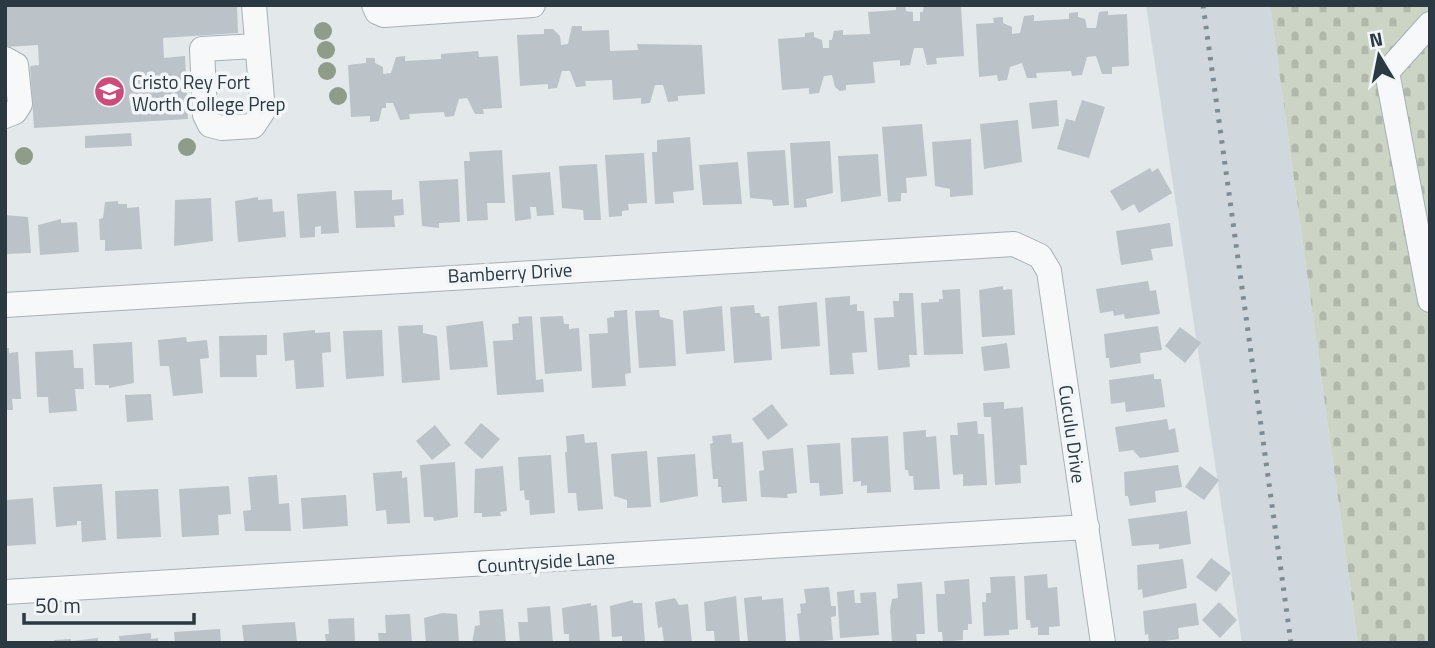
<svg xmlns="http://www.w3.org/2000/svg" width="1435" height="648" viewBox="0 0 1435 648" font-family="'Titillium Web',sans-serif">
<defs>
<pattern id="cemetery-stones" width="16" height="16" patternUnits="userSpaceOnUse" patternTransform="scale(1.75)"><rect width="16" height="16" fill="#ccd5c5"/><path d="M2 7V4a2 2 0 0 1 4 0v3zM10 15v-3a2 2 0 0 1 4 0v3z" fill="#afb8aa"/></pattern>
</defs>
<rect width="100%" height="100%" fill="#e3e8eb"/>
<path fill="#d1d8dd" d="M1146,5H1270L1358,643H1242Z"/>
<path fill="url(#cemetery-stones)" d="M1270,5H1430V643H1358Z"/>
<path fill="#bbc2c8" d="M5,5H237L238,33L163,38L164,58L185,56L188,119L34,128L30,66L39,65L38,45L5,47Z
M905,5L906,11L913,12V21H920V12H923L924,5L961,6L964,56L936,58L937,64L927,65L923,48H914L910,65L900,66V60L873,62L875,83L846,85V90L840,91L835,87L832,75L824,76L819,93L809,94V88L782,90L778,39L805,37V33L814,32V37L822,40L823,48H829V40H832L834,31L843,30V35L870,34L868,12L896,10V6Z
M1108,11V15L1127,14L1129,66L1112,67V74H1102L1096,56L1087,57L1082,75L1072,76L1071,71L1036,73L1037,78H1027L1022,63L1010,67L1007,80L998,81L997,75L979,77L976,24L994,23L993,18L1003,17V23L1012,27V34L1020,33L1024,16L1034,15V21L1069,19V13L1078,12V17L1085,19L1087,28H1096L1099,12Z
M572,26H582V31L609,30L610,51L638,50L637,44L702,45L705,94L678,96V101L668,102L663,85H655L650,103L641,104V98L613,100L612,80L585,81L586,86L576,87L570,71H562L557,88L548,89V84L520,86L517,35L544,34V29H553L560,36L561,45L568,44Z
M478,51L479,57L498,56L502,108L483,109L484,114H475L467,98L459,99L454,116L445,117L444,112L409,114L410,119L400,120L393,103H386V108H382L379,121L370,122V116L351,117L348,65L366,63V58H375V63L383,67V74L391,73L396,57L405,56V61L441,59V54Z
M1057,100L1059,126L1032,129L1029,103Z
M1082,100L1105,107L1089,158L1057,149L1066,119L1075,121Z
M1018,120L1022,162L984,169L980,124Z
M922,124L927,176L906,178L907,193H901V201L888,202L882,127Z
M131,133L132,146L85,148V136Z
M690,137L694,190L673,192L674,203L655,204L652,152H657V140Z
M971,139L973,195L950,197V189L935,186L932,142Z
M830,141L833,193L806,199L807,207L794,208L790,143Z
M502,150L505,203H487L488,220L467,221L464,161H470L469,152Z
M785,150L789,205L773,206L772,200L750,198L747,152Z
M644,153L647,203L628,204L629,210L622,211V216L609,217L605,155Z
M878,154L881,196L841,202L838,156Z
M738,162L742,204L703,205L699,165Z
M597,164L601,220H584L583,210L562,208L559,166Z
M1150,168L1152,172L1158,168L1172,193L1139,213L1134,204L1122,211L1110,191Z
M550,172L554,215L537,216L536,207H530L531,219L515,221L512,175Z
M458,179L460,222L439,223V228L422,226L419,181Z
M392,190V200L403,199L404,215L394,216L395,227L356,228L354,191Z
M336,191L339,233L321,234V226L315,227V237L300,238L297,194Z
M258,197V200L272,199L273,212L284,211L286,237L238,242L235,201Z
M211,198L213,241L174,246L175,200Z
M118,201V204H127V208L139,207L142,249L105,251V240H100L99,219L103,218L105,202Z
M5,215L28,217L31,253L5,254Z
M61,219V223L77,222L79,252L40,255L38,225Z
M1170,223L1173,246L1151,249L1153,260L1121,265L1116,231Z
M1148,281L1150,291L1156,290L1160,314L1125,319L1124,314L1114,316L1113,311L1100,313L1096,289Z
M1003,286V290L1012,289L1015,335L982,337L979,290Z
M960,289L963,354L924,355L921,303L939,302V299H943L942,290Z
M899,293H913L917,355H909L910,367L878,370L874,318L894,317L893,301H899Z
M850,296V305L857,304V311H864L867,352L852,353L854,374L830,375L825,298Z
M817,302L820,346L781,349L778,306Z
M754,305L755,313H760L761,317L769,316L772,360L734,363L730,307Z
M722,306L725,351L686,354L683,311Z
M627,310L631,373L625,374L626,386L592,388L589,334L608,333L607,318L614,317V311Z
M659,310L660,317L673,320L676,366L639,368L635,311Z
M532,316L536,380L543,379L544,392L497,395L493,341L513,340L512,324L519,323L518,317Z
M563,316L564,324H569V329L579,328L582,371L545,374L540,317Z
M483,321L488,367L450,370L446,326Z
M423,325V333L437,336L440,380L402,383L398,326Z
M1158,326L1162,350L1140,353L1141,363L1110,368L1109,358H1106L1104,334Z
M1180,327L1201,343L1185,363L1165,346Z
M315,330V333L330,332L331,352L322,353L324,387L296,389L294,360L285,361L283,333Z
M382,330L384,376L346,379L343,331Z
M267,335V355H256L257,377H220L219,336Z
M186,337L187,342L207,340L209,358L200,359L203,393L173,396L169,366H160L158,340Z
M132,342L134,383L109,388V385H95L93,344Z
M1007,343L1010,368L984,371L981,347Z
M5,348H9V353L18,352L21,399H12L13,410H5Z
M73,350L74,368H83L84,389H75L77,411L49,413L48,397H37L35,352Z
M1154,374V379H1161L1165,407L1126,412L1125,402L1111,404L1109,380Z
M151,394L153,420L127,422L125,395Z
M1004,402V409L1023,407L1027,465H1020L1021,483L995,485L991,417H984L983,403Z
M772,404L788,425L768,440L752,419Z
M1167,419L1169,430L1175,428L1179,452L1140,458L1133,450L1119,452L1115,427Z
M977,421L978,434H984L987,485L963,486V474L953,475L950,435H958L957,423Z
M481,423L500,439L482,459L464,443Z
M435,425L451,445L432,460L416,441Z
M926,430V437L936,436L940,489L914,490L913,476H909L908,470H905L903,432Z
M584,434L585,443L597,442L603,509L578,511L576,493H568L565,452H567L566,436Z
M731,434L732,443L743,442L747,501L722,503L721,487H718V479H713L710,444L713,443L712,436Z
M888,436L891,492L867,493V485L861,486V481L853,482L851,438Z
M840,443L843,494L820,496L819,483H810L807,445Z
M793,448L797,493L787,494L788,498L761,497L759,471L764,470L762,451Z
M647,451L651,507L627,508V500L614,496L611,454Z
M695,454L698,496L660,503L657,457Z
M551,455L555,513L530,515L529,500H525L524,490L520,491L518,457Z
M455,462L458,517L434,521L433,517H424L420,465Z
M1178,465L1182,487L1155,491L1156,502L1130,506L1128,496H1125L1124,472Z
M503,466L507,511L500,512L501,516L482,517V513H474L475,469Z
M1200,466L1219,480L1204,500L1185,487Z
M402,471V478L407,477L410,523L387,524L386,510L376,511L373,473Z
M277,475L279,504L289,503L291,531H245L243,511L251,510L248,477Z
M102,484L106,540L82,542L81,521H77V525L56,527L53,487Z
M229,486L231,514L218,515L219,535L182,537L179,489Z
M158,489L161,537L117,539L115,491Z
M346,495L348,526L303,529L301,498Z
M33,498L36,544L5,546V500Z
M1187,511L1191,544L1159,549V544L1132,546L1128,519Z
M1211,558L1231,573L1216,592L1196,577Z
M1183,559L1187,588L1143,598L1142,589L1138,590L1137,565Z
M1047,574L1048,588L1057,587L1060,626L1049,627V635H1038V627L1031,628L1030,620H1026L1024,576Z
M1015,576L1018,629L1009,630V635L984,636L982,602H986V593H991L990,577Z
M969,579L972,624H968V630H963V640L943,642L942,632H938L936,594H945L944,581Z
M922,582L925,634H916L917,641L913,643H892L890,610L892,599L898,598L897,584Z
M829,587L831,606H836V616L831,617L833,640L800,643L797,614L801,613L800,604L806,603L804,589Z
M854,590L855,603H861L860,593L876,592L879,635L840,638L837,592Z
M736,596L740,643H715L714,631H706L704,602Z
M762,596V600L783,598L786,641L748,643L744,598Z
M675,598L679,605L688,604L692,643H664L662,627L658,628L655,602Z
M633,600V603H642L645,643H622V636L612,637L610,606Z
M1219,602L1237,620L1220,638L1202,620Z
M591,603V606L597,605L600,643H569V634H564L562,608Z
M1196,603L1199,625L1178,628L1179,639L1149,643L1148,634L1145,635L1143,611Z
M550,606L553,643H520L518,622H528L527,608Z
M503,609L506,643H472L475,626L480,625L479,611Z
M442,613L457,614L459,643H426L424,618Z
M410,614L412,643H379L378,633H386L385,615Z
M354,618L355,643H326L325,634H329L328,619Z
M295,622L297,643H244L242,625Z
M220,629L221,643H175L174,632Z
M151,633V639L158,638V643H120L119,636Z
M98,638V643H72V641Z
M71,639V643H54V640Z"/>
<g fill="none" stroke-linecap="round" stroke-linejoin="round">
<defs>
<path id="minor" d="M254,5L263,111L253,126L222,128L210,125L205,115L202,49L257,46
M374,5L377,12L384,15L533,5
M1430,24L1387,72L1430,300
M5,59L16,65L20,104L15,112L5,116
M5,305L1014,244L1040,256L1049,271L1103,643
M5,592L1087,527"/>
</defs>
<use href="#minor" stroke="#a8b0b5" stroke-width="26"/>
<use href="#minor" stroke="#f6f8f9" stroke-width="24"/>
<path stroke="#7d8b94" stroke-width="5" stroke-dasharray="3.5 7" stroke-linecap="butt" d="M1203,5L1291,643"/>
</g>
<g fill="#8e9c89">
<circle cx="323" cy="31" r="9"/>
<circle cx="326" cy="50" r="9"/>
<circle cx="327" cy="71" r="9"/>
<circle cx="338" cy="96" r="9"/>
<circle cx="187" cy="147" r="9"/>
<circle cx="24" cy="156" r="9"/>
</g>
<defs>
<symbol id="school-disc" viewBox="-11 -11 22 22"><circle r="9.5" fill="#cb4d7c" stroke="#f3f6f8"/><path d="M0-5L7-2L0 1L-7-2ZM-4 1L0 2.5L4 1V4Q0 6-4 4Z" fill="#fff"/></symbol>
</defs>
<g fill-rule="evenodd">
<use href="#school-disc" x="92" y="74" width="35" height="35"/>
</g>
<g text-anchor="middle" dominant-baseline="central" stroke-width="7" stroke-linejoin="round" paint-order="stroke">
<g font-size="19" fill="#2b3943" stroke="#f3f6f8" text-anchor="start">
<text x="132" y="81">Cristo Rey Fort<tspan x="132" dy="22">Worth College Prep</tspan></text>
</g>
<g font-size="19" fill="#2b3943" stroke="#f3f6f8">
<text transform="translate(510 272) rotate(-3)">Bamberry Drive</text>
<text transform="translate(1073 434) rotate(82)">Cuculu Drive</text>
<text transform="translate(546 561) rotate(-4)">Countryside Lane</text>
</g>
</g>
<rect width="1435" height="648" fill="none" stroke="#2b3943" stroke-width="14"/>
<g transform="translate(1379 56) rotate(350)" stroke="#f3f6f8" stroke-width="5" paint-order="stroke">
<path d="M0-5L12 26L0 18L-12 26Z" fill="#2b3943"/>
<text y="-10" font-size="19" font-weight="bold" text-anchor="middle" fill="#2b3943">N</text>
</g>
<path d="M24 613v10h170v-10" fill="none" stroke="#2b3943" stroke-width="3.5"/>
<text x="35" y="613" font-size="21" fill="#2b3943" stroke="#f3f6f8" stroke-width="5" paint-order="stroke">50 m</text>
</svg>
